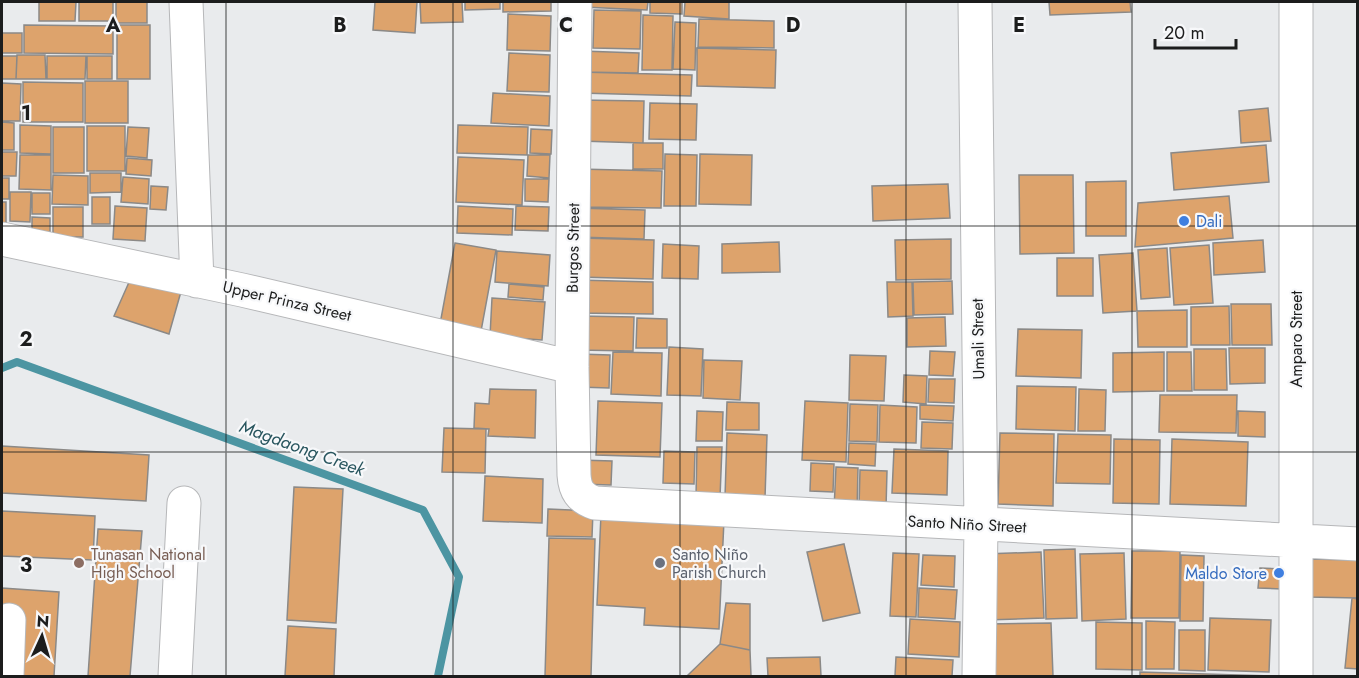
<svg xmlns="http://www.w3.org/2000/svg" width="1359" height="678" viewBox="0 0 1359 678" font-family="Jost,sans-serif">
<rect width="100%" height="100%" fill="#e9ebed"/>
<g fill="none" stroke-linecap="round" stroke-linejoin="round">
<path stroke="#4c95a2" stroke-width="8" d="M2,368L17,362L423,510L459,577L438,676"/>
</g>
<path fill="#dda36c" stroke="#8b8987" stroke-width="1.5" d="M39,2H76L75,21H39Z
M79,2H113V21H79Z
M116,2H147V23H116Z
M375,2H417L415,33L373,30Z
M420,2H462L463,22L421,23Z
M465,2H500V9L465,10Z
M503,2H551V11L503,12Z
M584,2H648L647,10L583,7Z
M650,2H682V14L650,13Z
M685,2H729V19L684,16Z
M1049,2H1130L1131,12L1050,15Z
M594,10L641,11L640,49L593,48Z
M508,14L551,16L550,51L507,50Z
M643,15L673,16L672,70H642Z
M699,19L774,21V48L698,47Z
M675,22L696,23L695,70L673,69Z
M24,25L113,26V54L24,53Z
M117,25H150V79H117Z
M2,33H22V53H2Z
M697,48L776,50L775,88L697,86Z
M581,51L639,53L638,73L581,72Z
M509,53L550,55L549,92L507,91Z
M17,55H45L46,79H16Z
M2,56H17L16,79H2Z
M47,56H86L85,79H47Z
M87,56H112V79H87Z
M580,72L692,75L691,96L580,93Z
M85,81H128V123H85Z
M23,82L83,83V122H23Z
M2,83L21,84L20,121H2Z
M493,93L550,96L549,126L491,123Z
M580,100L644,101L643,143L580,141Z
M650,103L697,104L696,140L649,139Z
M1268,108L1271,141L1241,143L1239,111Z
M2,122L14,123V150H2Z
M20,125L51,126V154L20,153Z
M458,125L528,127L527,155L457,153Z
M87,126H125V171H87Z
M53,127H84V173H53Z
M128,127L149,128L147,158L126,156Z
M531,129L552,130L551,154L530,153Z
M633,143H663V169H633Z
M1266,145L1269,182L1174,190L1171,153Z
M2,152H17L16,176H2Z
M665,154L697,155L696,206H664Z
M700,154L752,155L751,205L699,204Z
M20,155H51V190L19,189Z
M528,155H550L549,178L527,176Z
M458,157L524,160L522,205L456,202Z
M127,158L152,160L151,176L126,174Z
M578,169L662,171L661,208L577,207Z
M90,173H121V192L90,193Z
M53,175L88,176V205L52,204Z
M1019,175H1073L1074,253L1020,254Z
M123,177L149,179L148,204L121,202Z
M2,178H9V199H2Z
M525,179H549L548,202L525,201Z
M1126,181V236H1086V182Z
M948,184L950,218L873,221L872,186Z
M151,186L168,187L166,210L150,209Z
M10,192H31L30,222L10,221Z
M32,193H50V214H32Z
M1229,196L1233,238L1135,247L1138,203Z
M92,197H110V224H92Z
M2,202H6V227H2Z
M115,206L147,208L145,241L113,239Z
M458,206L513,209L512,235L457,233Z
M516,206L549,207L548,231L515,230Z
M53,207H83V237H53Z
M576,208L645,210L644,239L576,237Z
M32,217L50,218V234L32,233Z
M580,238L654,240L653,279L579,277Z
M951,239V279L896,280L895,240Z
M1263,240L1265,272L1214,275L1213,243Z
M779,242L780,272L722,273V244Z
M455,243L496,250L479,342L438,335Z
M663,244L699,246L698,279L662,278Z
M1209,245L1213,303L1174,305L1170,248Z
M1167,248L1170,297L1141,299L1138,250Z
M497,251L550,255L548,286L495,282Z
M1133,253L1137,311L1103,313L1099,255Z
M1057,258H1093V296H1057Z
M130,280L182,288L169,334L114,316Z
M577,280L653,282V314L576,313Z
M952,281L953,314L914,315L913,282Z
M887,282H912L913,316L888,317Z
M509,284L544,287L543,300L508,297Z
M492,298L545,302L542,340L490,336Z
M1231,304H1271L1272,345H1232Z
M1229,306L1230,345H1191V307Z
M1187,310V347H1138L1137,311Z
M578,316L634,317L633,351L578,350Z
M945,317L946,346L907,347V318Z
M637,318L667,319V348H636Z
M1018,329L1082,330L1081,378L1016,376Z
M669,347L703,349L701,396L667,395Z
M1229,348H1265V383L1230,384Z
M1194,349H1226L1227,390H1194Z
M930,351L955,352L953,376L929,375Z
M613,352L662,353L661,396L611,394Z
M1164,352V391L1113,392V353Z
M1167,352H1191L1192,391H1167Z
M579,354L610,355L609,388L578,387Z
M850,355L886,356L884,401L849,400Z
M704,360L742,361L740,400L703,398Z
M904,375L927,376L926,404L903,402Z
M929,379H955L954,403L928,402Z
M1017,386L1076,387L1075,431L1016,429Z
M490,389L536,390L535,438L488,436L489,429L474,428L475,403L489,404Z
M1079,389L1106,390L1105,431H1078Z
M1160,395H1237L1236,433L1159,432Z
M598,401L662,403L660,457L596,455Z
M805,401L848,403L846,462L802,460Z
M727,402L759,403V430H726Z
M850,404L878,405L877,442L849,441Z
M880,405L917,407L916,443L879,442Z
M920,405L954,406L953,421L920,419Z
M697,411L723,412L722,441H696Z
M1238,411L1265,412V437L1238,436Z
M922,422L953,423L952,449L921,448Z
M444,428L486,429L485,473L442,472Z
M727,433L767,435L765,498L725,497Z
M1000,433L1054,434L1053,506L998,504Z
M1058,434L1111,435L1110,484L1056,483Z
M1114,439L1160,440L1159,504L1113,503Z
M1172,439L1248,442L1246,506L1170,504Z
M849,443L876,444L875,466L848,464Z
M2,446L149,455L146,501L2,493Z
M697,447H722L720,497H696Z
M894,449L948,451L947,495L892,493Z
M664,451L695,452L694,484L663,483Z
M579,460L612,461L611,485L579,484Z
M811,463L834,464L833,492L810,491Z
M836,467L858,468L857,510L834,509Z
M860,470L887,471L886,508L859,507Z
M485,476L543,479L542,523L483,521Z
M294,487L343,489L336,623L287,620Z
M548,509L593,511L592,537L547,536Z
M2,511L95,516L93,560L2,556Z
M601,514L724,520L719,629L644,625L645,608L597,605Z
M98,529L142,531L130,676H88Z
M549,538L595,539L591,676H545Z
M844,544L860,613L823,621L807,552Z
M1075,549L1077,618L1046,619L1044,550Z
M1132,551H1180L1179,618H1131Z
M1041,552L1044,618L986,620L984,554Z
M893,553L919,554L916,617L890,616Z
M1124,553L1126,619L1082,621L1080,554Z
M923,555L955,556L954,587L921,585Z
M1181,555L1204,556L1203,621H1180Z
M1309,559L1358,560V598L1309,597Z
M1260,568L1284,569L1282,589L1258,588Z
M2,588L59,592L54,676H2Z
M919,588L957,590L955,619L918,617Z
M1352,598L1358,599V669L1345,668Z
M726,603L750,604V650L720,644Z
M1210,618L1271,620L1269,672L1208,670Z
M910,619L960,622L959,657L908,654Z
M1146,621L1175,622L1174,669H1146Z
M1096,622L1142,623V670L1096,669Z
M1051,623L1053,676H989L987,624Z
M288,626L336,629L334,676H285Z
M1179,630H1205V671L1179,670Z
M720,644L750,650L751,676H687Z
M820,657L821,676H768L767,658Z
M896,657L953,660L952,676H895Z
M1140,672L1273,676H1140Z"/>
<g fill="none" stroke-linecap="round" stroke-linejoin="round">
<defs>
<path id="minor" d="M186,2L197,281
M575,2L572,367L574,475C575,490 580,498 595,503L1358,544
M975,2L981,525L979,676
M1296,2V676
M2,239L242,290L572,367
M7,676L9,620
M175,676L184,503"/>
</defs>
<use href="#minor" stroke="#b6b7b9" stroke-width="35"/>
<use href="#minor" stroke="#fff" stroke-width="33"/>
</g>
<path fill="none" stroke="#1c1d1d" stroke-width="1.5" stroke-opacity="0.55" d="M226,2V676M453,2V676M680,2V676M906,2V676M1132,2V676M2,226H1358M2,452H1358"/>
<g fill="#3f7fe0" stroke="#f7f8fa" stroke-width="2">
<circle cx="1184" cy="221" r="6"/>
<circle cx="1279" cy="573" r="6"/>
</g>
<circle fill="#8d6e63" stroke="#f7f8fa" stroke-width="2" cx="79" cy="563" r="6"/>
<circle fill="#6b7280" stroke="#f7f8fa" stroke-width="2" cx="660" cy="563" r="6"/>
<g text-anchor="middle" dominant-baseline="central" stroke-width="4.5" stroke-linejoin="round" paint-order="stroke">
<g font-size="16" fill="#366cbe" stroke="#f7f8fa" text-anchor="start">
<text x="1196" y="221">Dali</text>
<text x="1267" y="573" text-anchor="end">Maldo Store</text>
</g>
<g font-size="16" fill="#1c1d1d" stroke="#f7f8fa">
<text transform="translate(573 248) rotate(-89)">Burgos Street</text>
<text transform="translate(287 301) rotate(13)">Upper Prinza Street</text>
<text transform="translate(978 339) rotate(-91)">Umali Street</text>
<text transform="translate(1296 339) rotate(-90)">Amparo Street</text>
<text transform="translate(967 524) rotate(3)">Santo Niño Street</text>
</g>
<g font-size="16" fill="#785e54" stroke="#f7f8fa" text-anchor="start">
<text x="91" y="554">Tunasan National<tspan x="91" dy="18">High School</tspan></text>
</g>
<g font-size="16" fill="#5b616d" stroke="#f7f8fa" text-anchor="start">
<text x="672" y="554">Santo Niño<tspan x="672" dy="18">Parish Church</tspan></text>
</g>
<g font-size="18" font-style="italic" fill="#28555e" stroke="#f7f8fa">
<text transform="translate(302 448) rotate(20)">Magdaong Creek</text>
</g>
</g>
<g font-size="20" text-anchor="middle" font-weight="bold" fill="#1c1d1d" stroke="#f7f8fa" stroke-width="4.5" stroke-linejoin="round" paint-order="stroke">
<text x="113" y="32">A</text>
<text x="340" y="32">B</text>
<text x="566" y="32">C</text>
<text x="793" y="32">D</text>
<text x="1019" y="32">E</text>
<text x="26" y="120">1</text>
<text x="26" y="346">2</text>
<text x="26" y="572">3</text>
</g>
<rect width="1359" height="678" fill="none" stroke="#1c1d1d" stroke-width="6"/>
<g transform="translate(42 636) rotate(4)" stroke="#f7f8fa" stroke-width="4.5" paint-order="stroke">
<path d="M0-4.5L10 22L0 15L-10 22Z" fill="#1c1d1d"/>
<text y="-9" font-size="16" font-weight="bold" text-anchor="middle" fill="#1c1d1d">N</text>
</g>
<path d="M1155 39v9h81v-9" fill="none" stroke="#1c1d1d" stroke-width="3"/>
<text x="1164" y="39" font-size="18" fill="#1c1d1d" stroke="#f7f8fa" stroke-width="4.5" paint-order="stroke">20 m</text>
</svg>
